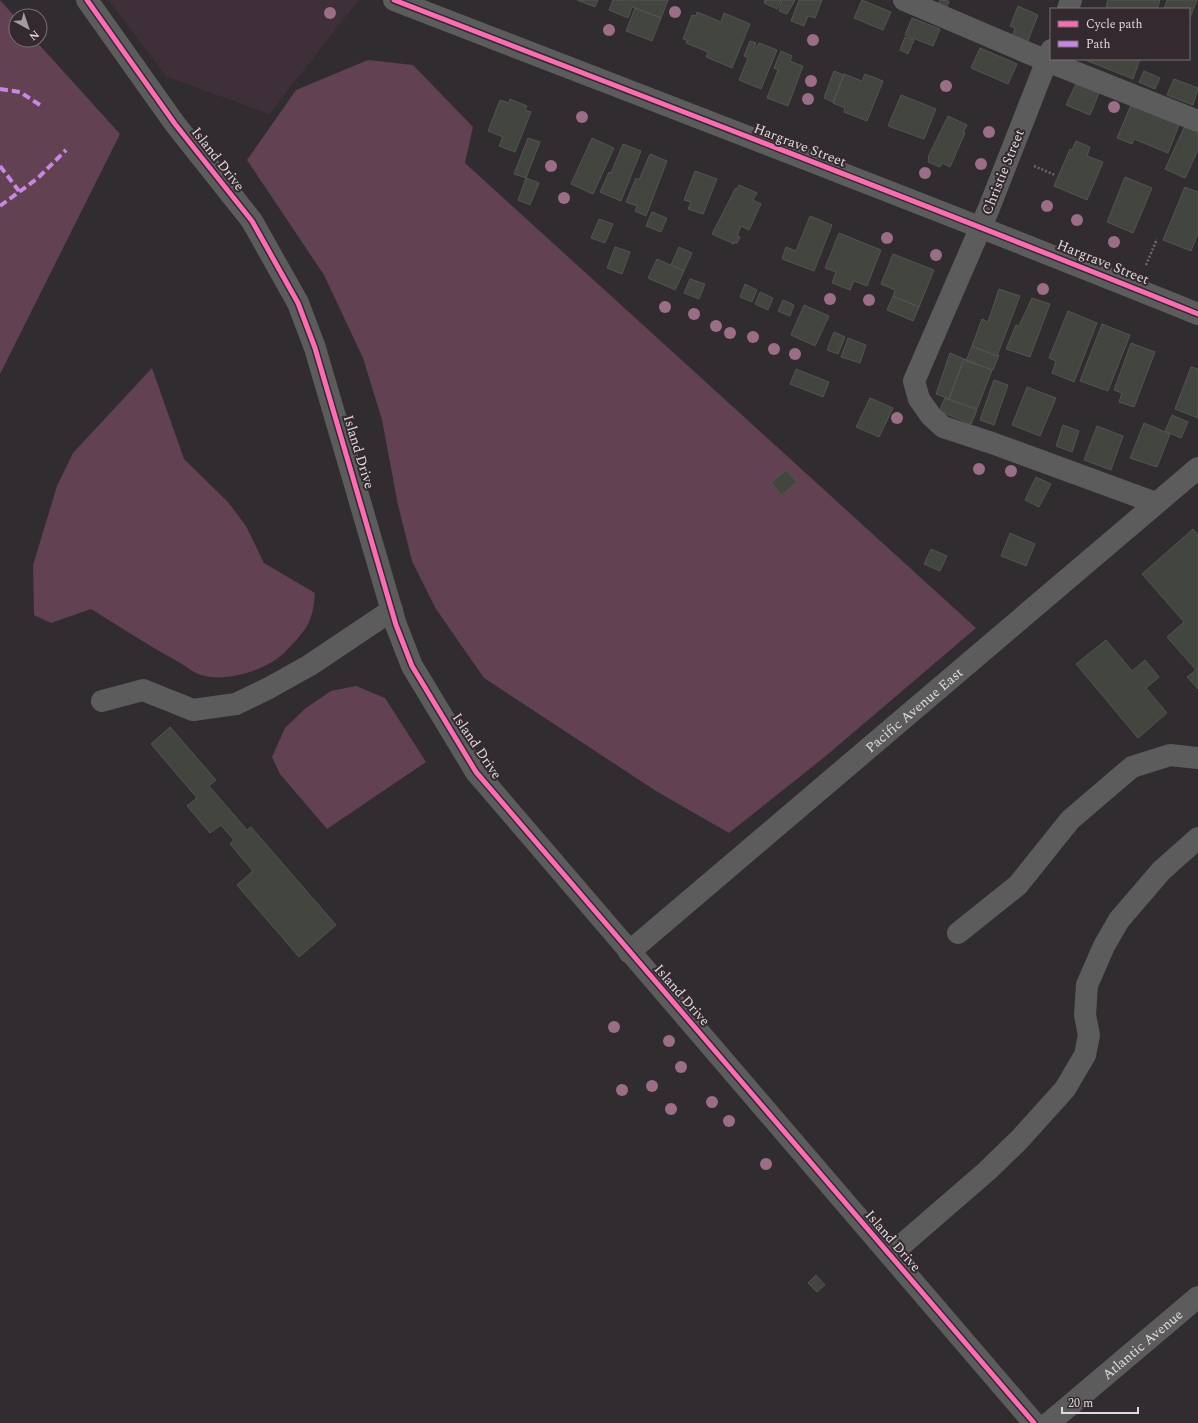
<svg xmlns="http://www.w3.org/2000/svg" width="1198" height="1423" viewBox="0 0 1198 1423" font-family="Spectral,serif">
<rect width="100%" height="100%" fill="#312c2f"/>
<path fill="#3e2f38" d="M108,0H359L269,114L167,77Z"/>
<path fill="#614152" d="M0,0L16,18V40H35L120,134L0,374Z
M368,60L413,65L473,127L465,163L976,628L827,755L729,833L656,791L484,678L436,609L412,561L398,505L382,420L363,358L324,275L247,160L296,90Z
M152,368L184,459L228,502L246,526L264,563L315,593C313,623 306,630 286,651C268,670 226,683 201,675C192,672 183,664 175,660C146,644 119,626 91,609L51,623L34,615L33,565L57,486L73,453Z
M356,686L385,698L426,762L327,829L280,774L272,757L285,728L306,708L331,691Z"/>
<path fill="#42463f" stroke="#545453" d="M577,0H598L595,7Z
M613,0H668L661,18L632,7L628,18L609,10Z
M765,0H781L777,9L764,3Z
M782,0H795L787,14L779,11Z
M799,0H822L815,18L808,16L804,26L791,21Z
M862,0L891,12L883,30L854,18Z
M940,0L949,1L947,7L938,4Z
M1108,0H1160L1157,9H1110L1106,7Z
M1167,0H1197L1189,20V9H1164Z
M1018,6L1038,15L1027,43L1012,36L1015,28L1010,26Z
M635,8L661,18L652,41L626,31Z
M697,12L721,22L724,13L750,24L732,68L706,57L708,52L686,43L687,40L683,39L692,15L696,16Z
M912,18L940,29L933,46L905,35Z
M905,37L914,40L908,54L900,50Z
M750,41L756,43L754,48H756L759,43L777,50L761,89L739,80L748,58L744,56Z
M980,48L1017,64L1008,84L971,68Z
M781,51L792,56L790,61L803,66L788,106L767,98L778,70L774,68Z
M1083,59H1140L1133,79Z
M834,71L844,75L833,102L824,98Z
M1144,71L1160,78L1155,89L1139,82Z
M844,74L862,81L865,74L883,81L867,121L844,112L845,108L833,103Z
M1174,79L1198,88L1193,105L1167,95Z
M1076,84L1099,93L1090,115L1066,105Z
M901,95L936,109L924,139L888,126Z
M510,99L527,106L525,110L531,112L515,152L499,146L503,137L488,131L500,100L509,103Z
M1131,105L1179,125L1168,153L1134,139L1132,144L1117,138Z
M948,116L967,125L963,133H965L950,167L942,163L940,167L928,162L929,158L928,157Z
M1185,126L1198,132V150L1185,178L1165,169Z
M528,138L540,142L526,178L514,174Z
M592,138L614,148L593,194L571,184Z
M1076,141L1090,147L1087,156L1103,162L1087,200L1054,186L1070,149L1072,150Z
M623,144L641,151L621,201L600,192L609,172L611,173Z
M650,154L667,161L646,216L635,211L637,206L626,202L636,178L639,180Z
M695,171L717,179L703,214L688,209L691,202L684,200Z
M1125,177L1152,188L1133,233L1107,222Z
M526,178L539,183L530,205L518,200Z
M739,185L757,193L753,200L761,204L749,230L741,226L737,236L740,237L737,243L734,242V244L712,234L735,189H737Z
M1185,187L1198,192V233L1191,251L1163,240Z
M652,212L667,218L661,232L646,226Z
M810,216L832,225L814,271L782,259L786,247L796,251Z
M599,219L613,224L605,243L591,238Z
M839,233L881,250L867,286L854,281L850,290L832,283L836,272L825,268Z
M615,247L630,252L622,274L607,268Z
M679,247L692,253L684,271L671,265Z
M893,254L934,270L919,307L893,296L895,290L881,284Z
M657,259L684,271L675,290L648,278Z
M690,279L705,284L699,299L684,293Z
M745,284L757,290L752,302L740,297Z
M999,289L1020,296L997,356L972,346L982,319L988,322Z
M760,292L773,298L768,310L755,304Z
M893,296L919,307L913,321L887,310Z
M1032,298L1050,304L1030,357L1006,349L1016,325L1019,326Z
M783,300L794,305L790,316L778,311Z
M804,305L829,316L815,346L791,335Z
M1068,311L1097,323L1074,382L1052,373L1056,361L1049,358Z
M1102,324L1130,335L1108,391L1080,381Z
M834,332L845,337L838,354L827,350Z
M848,338L866,345L860,363L841,357Z
M1131,343L1155,352L1134,407L1119,402L1122,393L1114,390Z
M972,346L997,356L999,355L993,370L966,361Z
M950,353L964,359L949,399L936,394Z
M964,359L992,370L977,409L949,399Z
M1191,367L1198,369V418L1175,409Z
M796,369L829,382L823,397L790,384Z
M994,380L1008,385L994,425L980,420Z
M1027,387L1056,398L1040,436L1012,425Z
M870,398L893,408L879,437L856,427Z
M945,398L977,410L971,424L939,411Z
M1172,415L1188,422L1181,438L1165,431Z
M1144,423L1170,434L1157,467L1130,458Z
M1063,425L1079,431L1072,452L1056,446Z
M1097,426L1123,436L1111,470L1084,460Z
M786,470L797,482L782,495L771,483Z
M1036,477L1051,484L1039,507L1025,500Z
M1193,529L1198,535V689L1187,677L1196,670L1167,637L1184,622L1142,574Z
M1010,533L1035,544L1026,566L1001,556Z
M931,549L947,556L940,571L924,564Z
M1106,640L1132,671L1145,660L1159,677L1146,688L1167,713L1138,738L1076,664Z
M170,727L216,780L209,786L247,830L251,827L336,925L299,957L237,885L253,871L230,844L234,840L221,825L210,833L187,806L197,798L151,744Z
M816,1275L825,1285L817,1292L808,1283Z"/>
<g fill="none" stroke-linecap="round" stroke-linejoin="round">
<path stroke="#6b686a" stroke-width="2.5" stroke-dasharray="2 2" stroke-linecap="butt" d="M1034,166L1055,175
M1146,265L1157,239"/>
<g stroke="#5d5c5d" stroke-width="22">
<path d="M87,0L175,124L252,221L298,303L315,348L396,625L412,666L476,772L1034,1423"/>
<path d="M394,0C662,104 931,206 1198,314"/>
<path d="M904,0L1047,61L1198,121"/>
<path d="M1068,9L1071,0"/>
<path d="M1051,50L989,208L914,381L919,399L931,416L943,427L992,443L1156,503"/>
<path d="M102,701L143,690L193,710L236,704L269,688L310,665L392,610"/>
<path d="M958,933L1018,885L1070,820L1132,767L1170,755L1198,758"/>
<path id="s1" d="M629,952L1198,468"/>
<path d="M890,1255L987,1171L1019,1140L1065,1089L1085,1055L1089,1035L1085,1015L1087,985L1104,946L1119,920L1161,871L1198,838"/>
<path id="s2" d="M1049,1423L1198,1297"/>
</g>
<path stroke="#c787e3" stroke-width="4" stroke-dasharray="8 4" stroke-linecap="butt" d="M0,89L20,92L43,107
M0,166L19,191
M0,206L38,178L66,150"/>
<defs>
<path id="cycleway" d="M87,0L175,124L252,221L298,303L315,348L396,625L412,666L476,772L1034,1423
M394,0C662,104 931,206 1198,314"/>
</defs>
<use href="#cycleway" stroke="#34292f" stroke-width="8"/>
<use href="#cycleway" stroke="#f96db3" stroke-width="5"/>
</g>
<g fill="#9c6d87">
<circle cx="675" cy="12" r="6"/>
<circle cx="330" cy="13" r="6"/>
<circle cx="609" cy="30" r="6"/>
<circle cx="813" cy="40" r="6"/>
<circle cx="811" cy="81" r="6"/>
<circle cx="946" cy="86" r="6"/>
<circle cx="808" cy="99" r="6"/>
<circle cx="1114" cy="107" r="6"/>
<circle cx="582" cy="117" r="6"/>
<circle cx="989" cy="132" r="6"/>
<circle cx="981" cy="164" r="6"/>
<circle cx="551" cy="166" r="6"/>
<circle cx="925" cy="173" r="6"/>
<circle cx="564" cy="198" r="6"/>
<circle cx="1047" cy="206" r="6"/>
<circle cx="1077" cy="220" r="6"/>
<circle cx="887" cy="238" r="6"/>
<circle cx="1114" cy="242" r="6"/>
<circle cx="936" cy="255" r="6"/>
<circle cx="1043" cy="289" r="6"/>
<circle cx="830" cy="299" r="6"/>
<circle cx="869" cy="300" r="6"/>
<circle cx="665" cy="307" r="6"/>
<circle cx="694" cy="314" r="6"/>
<circle cx="716" cy="326" r="6"/>
<circle cx="730" cy="333" r="6"/>
<circle cx="753" cy="337" r="6"/>
<circle cx="774" cy="349" r="6"/>
<circle cx="795" cy="354" r="6"/>
<circle cx="897" cy="418" r="6"/>
<circle cx="979" cy="469" r="6"/>
<circle cx="1011" cy="471" r="6"/>
<circle cx="614" cy="1027" r="6"/>
<circle cx="669" cy="1041" r="6"/>
<circle cx="681" cy="1067" r="6"/>
<circle cx="652" cy="1086" r="6"/>
<circle cx="622" cy="1090" r="6"/>
<circle cx="712" cy="1102" r="6"/>
<circle cx="671" cy="1109" r="6"/>
<circle cx="729" cy="1121" r="6"/>
<circle cx="766" cy="1164" r="6"/>
</g>
<g text-anchor="middle" dominant-baseline="central" stroke-width="4" stroke-linejoin="round" paint-order="stroke">
<g font-size="14" fill="#e0dadd" stroke="#34292f">
<text transform="translate(800 145) rotate(21)">Hargrave Street</text>
<text transform="translate(218 159) rotate(52)">Island Drive</text>
<text transform="translate(1003 172) rotate(-68)">Christie Street</text>
<text transform="translate(1103 262) rotate(22)">Hargrave Street</text>
<text transform="translate(359 452) rotate(73)">Island Drive</text>
<text stroke="none"><textPath href="#s1" startOffset="374">Pacific Avenue East</textPath></text>
<text transform="translate(477 746) rotate(56)">Island Drive</text>
<text transform="translate(682 995) rotate(49)">Island Drive</text>
<text transform="translate(893 1241) rotate(49)">Island Drive</text>
<text stroke="none"><textPath href="#s2" startOffset="122">Atlantic Avenue</textPath></text>
</g>
</g>
<rect x="1050" y="8" width="140" height="52" fill="#34292f" stroke="#797075"/>
<rect x="1058" y="21" width="20" height="6" fill="#f96db3" stroke="#797075"/>
<text x="1086" y="28" font-size="12" fill="#e0dadd">Cycle path</text>
<rect x="1058" y="41" width="20" height="6" fill="#c787e3" stroke="#797075"/>
<text x="1086" y="48" font-size="12" fill="#e0dadd">Path</text>
<g transform="translate(28 28) rotate(140)"><circle r="19" fill="#34292f" stroke="#797075"/>
<path d="M0-3L7 15L0 10L-7 15Z" fill="#a39da0"/>
<text y="-6" font-size="11" font-weight="bold" text-anchor="middle" fill="#e0dadd">N</text>
</g>
<path d="M1062 1407v6h76v-6" fill="none" stroke="#e0dadd" stroke-width="2"/>
<text x="1068" y="1407" font-size="12" fill="#e0dadd" stroke="#34292f" stroke-width="3" paint-order="stroke">20 m</text>
</svg>
